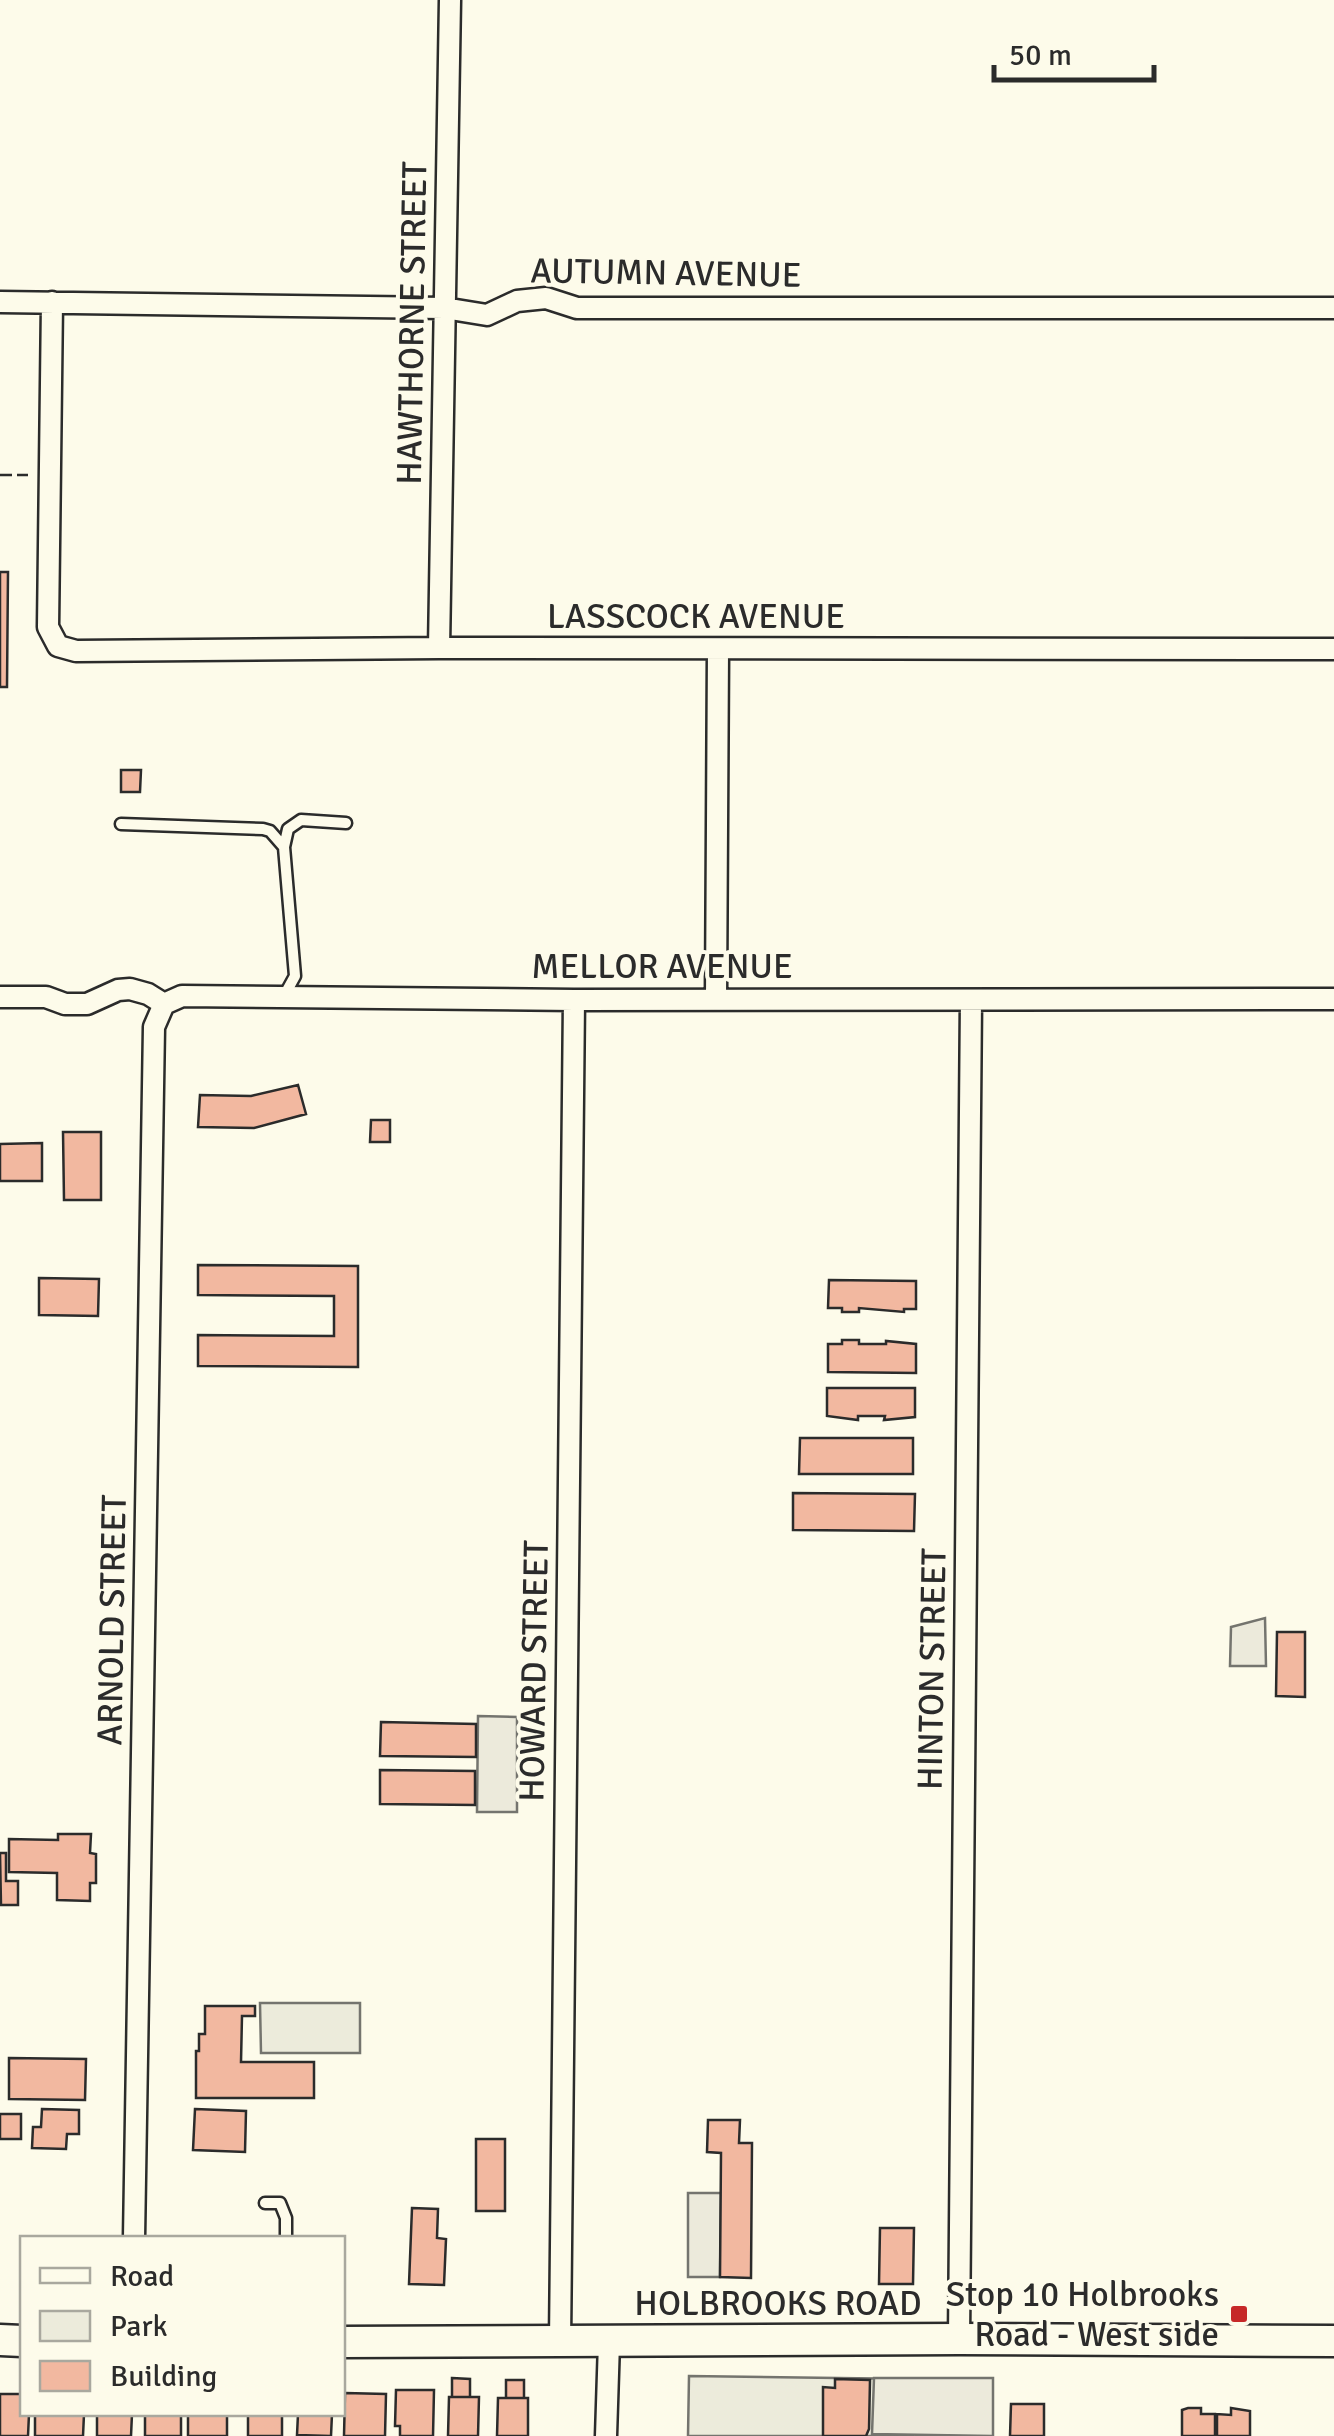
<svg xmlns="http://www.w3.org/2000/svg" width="1334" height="2436" viewBox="0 0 1334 2436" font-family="Signika,sans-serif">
<rect width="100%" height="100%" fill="#fdfbea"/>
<path fill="#ecebdb" stroke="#74746e" stroke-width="2.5" d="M260,2003H360V2053H261Z
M689,2376L913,2379V2436H688Z"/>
<path fill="#eceadb" stroke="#74746e" stroke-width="2.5" d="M1265,1618L1266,1666H1230L1231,1627Z
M478,1716L517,1717V1812H477Z
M688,2193H721L720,2277H688Z
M874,2378H993V2436L872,2434Z"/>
<path fill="#f2b8a0" stroke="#2b2b2b" stroke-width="2.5" d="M0,572H8L7,687H0Z
M121,770H141L140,792H121Z
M298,1085L306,1114L254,1128L198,1127L200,1095L251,1096Z
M371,1120H390V1142H370Z
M63,1132H101V1200H64Z
M42,1143V1181H0V1144Z
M198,1265L358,1266V1367L198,1366V1335L334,1336V1296L198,1295Z
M39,1278L99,1279L98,1316L39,1315Z
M829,1280L916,1281V1309H904V1312L859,1308V1312H842V1308H828Z
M842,1340H859V1344H886V1341L916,1344V1373L828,1372V1344H842Z
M827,1388H915V1417L884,1420L885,1416H858V1420L827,1416Z
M800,1438H913V1474H799Z
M793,1493L915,1494L914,1531L793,1530Z
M1277,1632H1305V1697L1276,1696Z
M381,1722L476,1724V1757L380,1756Z
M380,1770L475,1771V1805L380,1804Z
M58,1834H91L90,1853L96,1854V1883H90V1901L57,1900V1873L9,1872V1839L58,1840Z
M0,1853H6V1881H18V1905H1Z
M205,2006H255V2016H242L241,2062H314V2098H196V2051H199V2034H205Z
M9,2058L86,2059L85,2100L9,2099Z
M42,2109L79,2110V2134H67L66,2149L32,2148L33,2127H41Z
M195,2109L246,2111L245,2152L193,2150Z
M0,2114H21V2139H0Z
M708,2120H740L739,2143H752L751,2278L720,2277L721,2153L707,2152Z
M476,2139H505V2211H476Z
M412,2208L438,2209L437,2238L446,2239L444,2285L409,2284Z
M880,2228H914L913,2284H879Z
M452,2378L470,2379V2397H452Z
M835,2379L870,2380L869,2429L866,2436H823V2387L835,2388Z
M506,2380H524V2398H506Z
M396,2390H434L433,2436H400V2426H395Z
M345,2393L386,2394L385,2436H344Z
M0,2394H22V2414H29L28,2436H0Z
M449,2397H479L478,2436H448Z
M498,2398H528V2436H497Z
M1011,2404H1044V2436H1010Z
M1188,2408H1201V2414H1215V2436H1182V2410Z
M1231,2408L1250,2411V2436H1217V2414L1231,2415Z
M35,2414H84L83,2436H35Z
M97,2414H132L131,2436H97Z
M152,2414H181V2436H145V2415Z
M188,2414H227V2436H188Z
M248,2414H282V2436H248Z
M298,2414H332L331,2436L297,2435Z"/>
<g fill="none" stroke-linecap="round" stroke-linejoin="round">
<defs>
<path id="service" d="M121,824L263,829L270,831L284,847L295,976L284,996
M284,847L288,829L301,820L346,823
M265,2203H280L286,2218V2238"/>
<path id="minor" d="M0,302L444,308L487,315L517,301L546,298L577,308H1334
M52,302L48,627L58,646L76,651L439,648L1334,649
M439,648L450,0
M0,997H46L65,1004H87L118,990L130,989L148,994L164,1004L182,996L574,1000L1334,999
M716,998L718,650
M134,2238L154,1027L164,1004
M959,2339L971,1000
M560,2342L574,1000
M606,2436L609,2342"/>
<path id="primary" d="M0,2340L22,2341
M342,2342L959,2339L1334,2341"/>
</defs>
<use href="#service" stroke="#2b2b2b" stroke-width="15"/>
<use href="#minor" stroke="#2b2b2b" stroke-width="25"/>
<use href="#primary" stroke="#2b2b2b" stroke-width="35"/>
<use href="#service" stroke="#fdfbea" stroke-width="10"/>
<use href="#minor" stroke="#fdfbea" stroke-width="20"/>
<use href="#primary" stroke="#fdfbea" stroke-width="30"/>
<path stroke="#2b2b2b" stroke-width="2.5" stroke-dasharray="12 5" stroke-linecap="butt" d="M0,475H28"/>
</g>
<rect fill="#c62828" stroke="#fdfbea" stroke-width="4" x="1229" y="2304" width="20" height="20" rx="5"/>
<g text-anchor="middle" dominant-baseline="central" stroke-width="8" stroke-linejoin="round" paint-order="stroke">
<g font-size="35" fill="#2b2b2b" stroke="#fdfbea">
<text transform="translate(666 273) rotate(1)">AUTUMN AVENUE</text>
<text transform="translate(412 323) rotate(-89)">HAWTHORNE STREET</text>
<text x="696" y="616">LASSCOCK AVENUE</text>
<text x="662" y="966">MELLOR AVENUE</text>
<text transform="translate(112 1620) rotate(-89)">ARNOLD STREET</text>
<text transform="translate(932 1669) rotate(-89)">HINTON STREET</text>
<text transform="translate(534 1671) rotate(-89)">HOWARD STREET</text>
<text x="778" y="2303">HOLBROOKS ROAD</text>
</g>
<g font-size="35" fill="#2b2b2b" stroke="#fdfbea" text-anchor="end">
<text x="1219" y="2294">Stop 10 Holbrooks<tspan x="1219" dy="40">Road - West side</tspan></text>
</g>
</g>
<rect x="20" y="2236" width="325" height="180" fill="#fdfbea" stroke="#a9a89e" stroke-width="2.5"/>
<rect x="40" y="2268" width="50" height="15" fill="#fdfbea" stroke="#a9a89e" stroke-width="2.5"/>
<text x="110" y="2286" font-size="30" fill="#2b2b2b">Road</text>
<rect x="40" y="2311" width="50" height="30" fill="#ecebdb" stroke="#a9a89e" stroke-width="2.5"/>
<text x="110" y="2336" font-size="30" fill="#2b2b2b">Park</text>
<rect x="40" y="2361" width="50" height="30" fill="#f2b8a0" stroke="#a9a89e" stroke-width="2.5"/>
<text x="110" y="2386" font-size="30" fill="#2b2b2b">Building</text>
<path d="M994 65v15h160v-15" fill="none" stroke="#2b2b2b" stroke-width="5"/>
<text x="1009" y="65" font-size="30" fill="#2b2b2b" stroke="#fdfbea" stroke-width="8" paint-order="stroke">50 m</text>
</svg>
